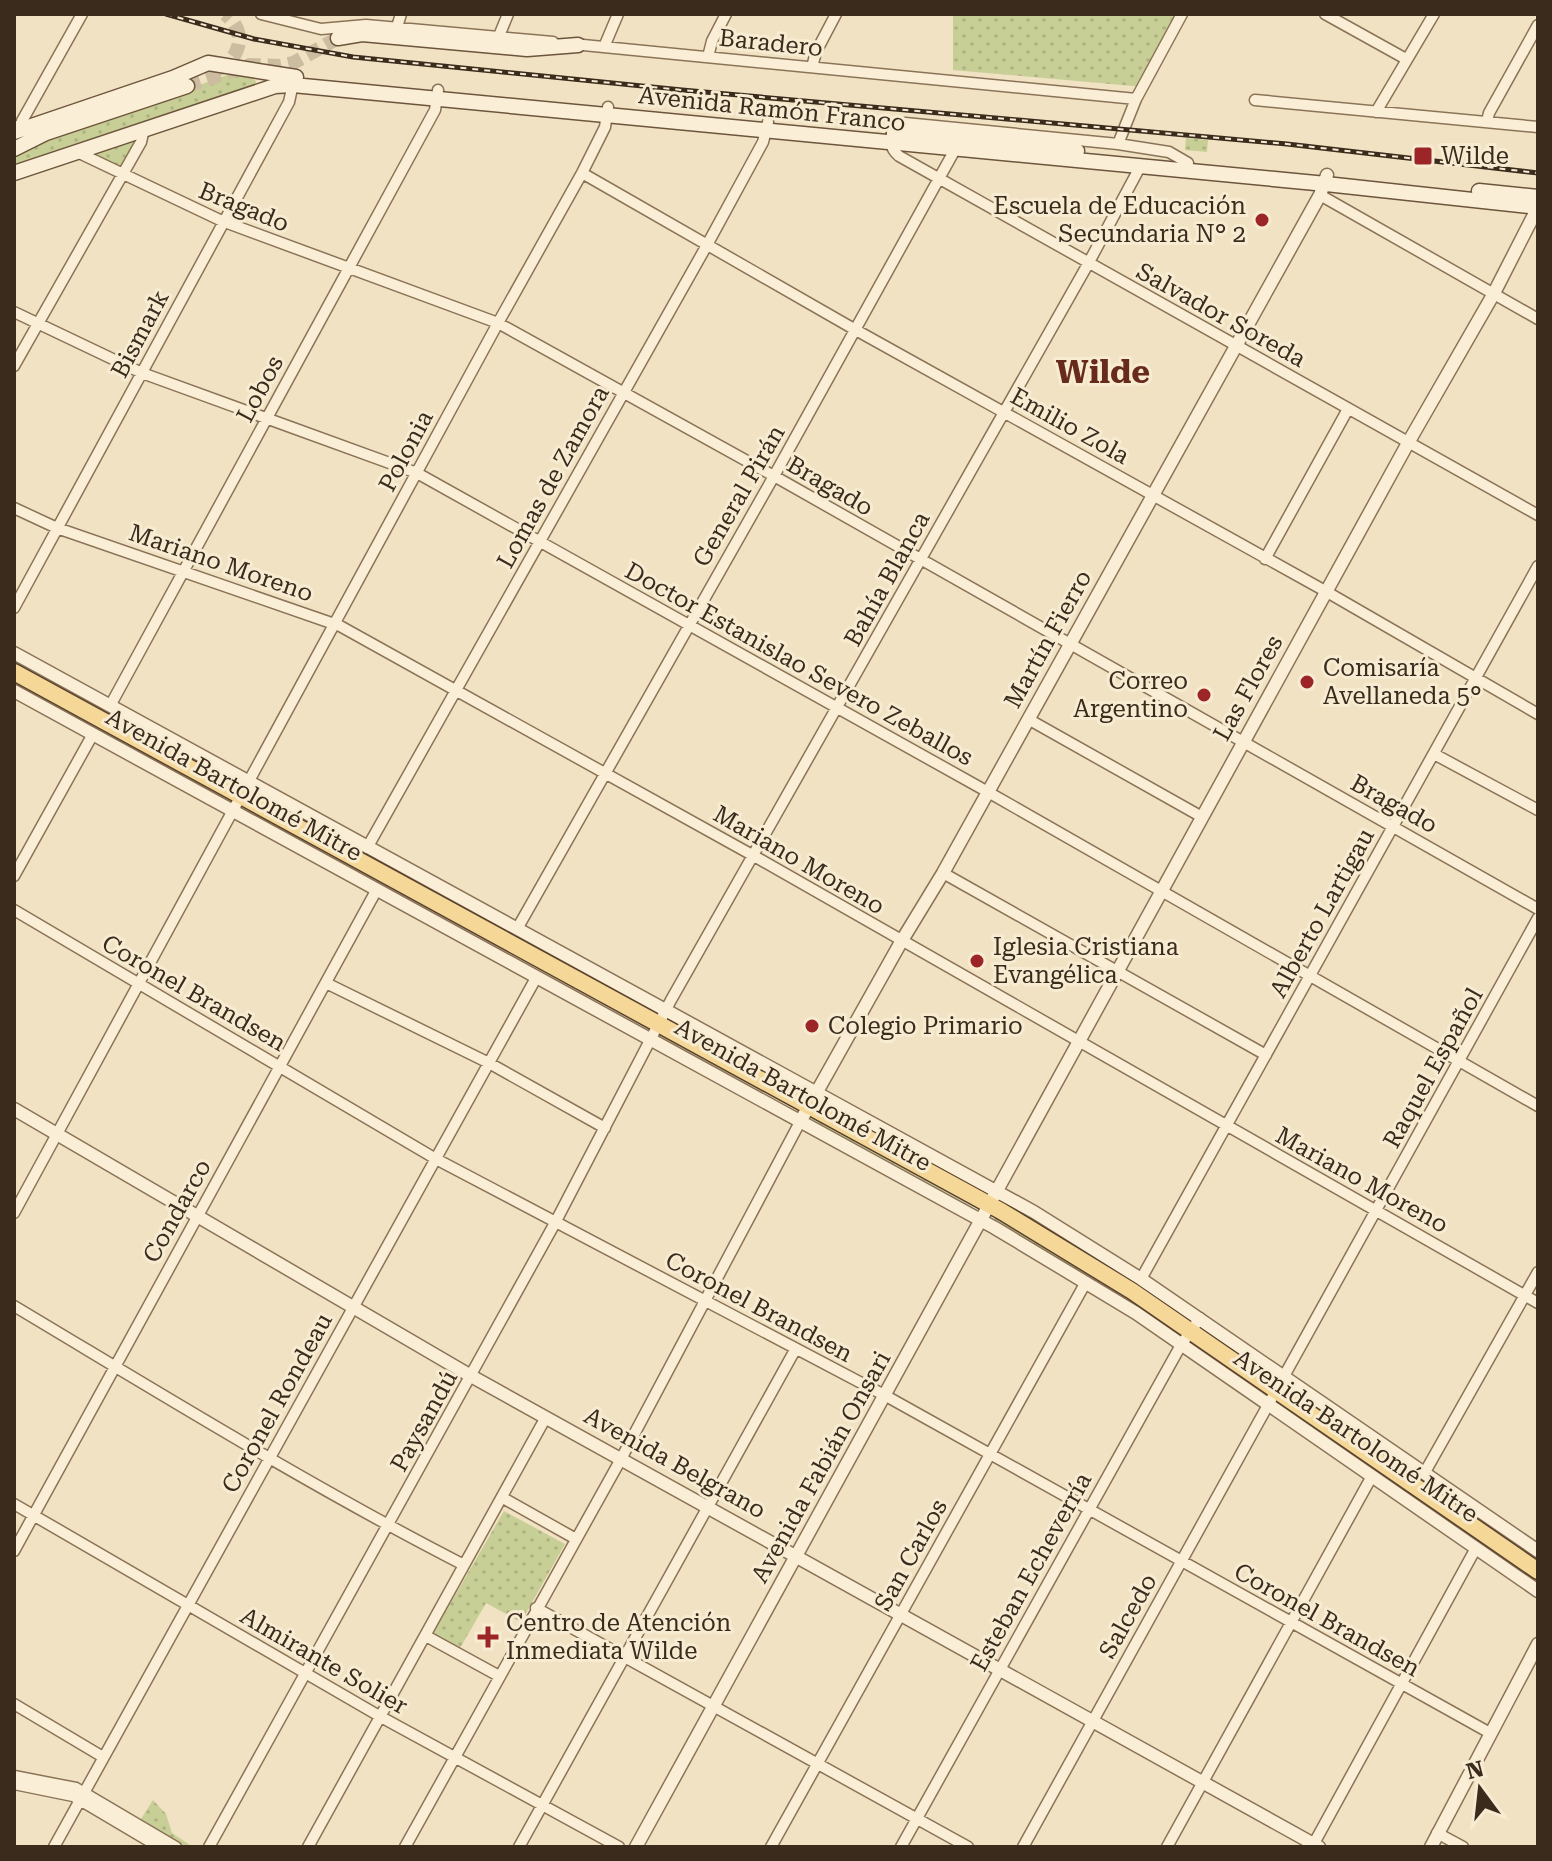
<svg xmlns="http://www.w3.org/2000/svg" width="1552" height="1861" viewBox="0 0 1552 1861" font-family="'Roboto Serif',serif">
<defs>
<pattern id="green-dots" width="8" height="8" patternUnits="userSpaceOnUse" patternTransform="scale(2)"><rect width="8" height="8" fill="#c8cf96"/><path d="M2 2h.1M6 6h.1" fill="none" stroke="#adb281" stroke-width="1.8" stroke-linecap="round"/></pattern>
</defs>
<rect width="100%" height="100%" fill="#f0e2c2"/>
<path fill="url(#green-dots)" d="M953,14H1180L1144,87L953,70Z
M236,72C243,74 252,74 256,82L253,87L20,166L14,164V154L23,147Z
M1186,138L1208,140L1207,152L1185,150Z
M131,140L135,144L121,169L91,156L93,151Z
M14,659L238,782L239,784L236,785L14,664Z
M14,683L229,800V802L14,686Z
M257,797L654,1009L652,1013Z
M661,1036L798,1112V1115L659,1039Z
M812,1118L973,1207L972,1210L811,1121Z
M1004,1199L1190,1317L1189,1320L1001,1204Z
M995,1217L1094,1276L1179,1333L1177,1336L993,1221Z
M1289,1385L1538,1557V1561L1287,1388Z
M1279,1402L1538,1581V1584L1277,1405Z
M504,1511L565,1544L521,1622L486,1603L459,1650L432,1635Z
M153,1800L166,1814L172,1833L193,1847H183L141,1819Z"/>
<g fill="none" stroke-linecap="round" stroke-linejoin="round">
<path stroke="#ccbda1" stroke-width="14" stroke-dasharray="14 7" stroke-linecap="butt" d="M217,70C241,58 248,32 225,14
M187,86L250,65L280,66L293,63L338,38"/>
<defs>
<path id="minor" d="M261,14L321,29L366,25L553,42
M1325,14L1406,59
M397,27L401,14
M499,36L508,14
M573,44L1136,99
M604,47L618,14
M708,57L712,41L726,14
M812,67L816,52L836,14
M1255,100L1538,127
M1376,112L1434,14
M1487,121L1489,113L1538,25
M15,126L20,130L22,121L82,14
M1118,144L1136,99L1182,14
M77,152L222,221L498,323L774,476L1538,909
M1188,163L1169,152L1118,144L905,123L894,128C890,139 889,148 899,156L1538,515
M582,173L854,329L1327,592L1538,714
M1320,195L1538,319
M14,312L142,373L417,473L988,792L1538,1106
M14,366L141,142L144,129
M14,508L57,528L340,626L754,856L1538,1303
M1265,559L1348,409
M14,608L289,102L294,79
M110,706L435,110L438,90
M1028,719L1202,817
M1434,754L1538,810
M367,848L707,245L763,142L768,122
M943,873L1266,1055
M14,876L93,734
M14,910L436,1159L886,1396L1490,1733
M517,929L774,476L957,146
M326,983L489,1063L605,1128
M14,1213L498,323L582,173L605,127L608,107
M1141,1279L1538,566
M14,1306C163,1395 310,1486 464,1565
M1425,1472L1538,1272
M503,1498L576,1539
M14,1504L381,1717L619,1847
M14,1551L376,891
M536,1608L968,1847
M426,1636L499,1676
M14,1704L103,1757
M14,1776L76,1788L176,1847
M14,1784L73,1796L159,1847
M1437,1833L1463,1847
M54,1847L536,978
M209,1847L555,1223L671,1000L1088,264L1140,167
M308,1847L546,1417
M405,1847L621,1459L800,1122
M519,1847L795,1350
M771,1847L1086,1282
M901,1847L1181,1345L1200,1318
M1023,1847L1538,918
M1167,1847L1372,1476
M1312,1847L1476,1548"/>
<path id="tertiary" d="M14,653L1034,1212L1141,1279L1538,1551
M14,691L995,1228L1136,1313L1538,1591
M14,1109L471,1376L1319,1847
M800,1122L901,942L943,873L1320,195L1327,175
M636,1847L1408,443L1493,295L1538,207
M1431,1847L1538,1644"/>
<path id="secondary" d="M338,38L362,34L527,49L578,45
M14,132L173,78L208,63L296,77
M894,133L1077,151
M14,149L46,133L187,86
M14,173L275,86L293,85L1326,184L1538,207
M1479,191L1538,197"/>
<path id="primary" d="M14,672L1001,1211L1132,1291L1538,1571"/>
</defs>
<use href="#minor" stroke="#8b7358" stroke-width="13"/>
<use href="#tertiary" stroke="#8b7358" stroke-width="15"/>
<use href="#secondary" stroke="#6d543c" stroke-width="17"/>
<use href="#primary" stroke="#58412d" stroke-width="19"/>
<use href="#minor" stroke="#faefd6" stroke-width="10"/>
<use href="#tertiary" stroke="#faefd6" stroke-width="12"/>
<use href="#secondary" stroke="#faefd6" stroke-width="14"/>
<use href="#primary" stroke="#f5d898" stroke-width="16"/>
<defs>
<path id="rail" d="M166,14L254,39L353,57L682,90L1287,144L1538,173"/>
</defs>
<use href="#rail" stroke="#3a2b1d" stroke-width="5"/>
<use href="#rail" stroke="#f7ecd2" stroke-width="2" stroke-dasharray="6" stroke-linecap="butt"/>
</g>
<g fill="#9c2627" stroke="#f7ecd2" stroke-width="3">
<rect x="1413" y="146" width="20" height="20" rx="4"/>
<circle cx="1262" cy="220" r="8"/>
<circle cx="1307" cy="682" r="8"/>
<circle cx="1204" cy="695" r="8"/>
<circle cx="977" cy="961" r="8"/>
<circle cx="812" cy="1026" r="8"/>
<path d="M484 1625h8v8h8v8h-8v8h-8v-8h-8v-8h8z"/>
</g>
<g text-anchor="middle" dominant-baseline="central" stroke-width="6" stroke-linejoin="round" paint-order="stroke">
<g font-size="24" fill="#3a2b1d" stroke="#f7ecd2">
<text transform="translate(771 43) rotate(6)">Baradero</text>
<text transform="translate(772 109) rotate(6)">Avenida Ramón Franco</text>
<text transform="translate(244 207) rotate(22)">Bragado</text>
<text transform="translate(1221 315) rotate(29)">Salvador Soreda</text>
<text transform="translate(140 334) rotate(-62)">Bismark</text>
<text transform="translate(260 389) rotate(-62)">Lobos</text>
<text transform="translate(1070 426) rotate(29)">Emilio Zola</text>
<text transform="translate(406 451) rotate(-62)">Polonia</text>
<text transform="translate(553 477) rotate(-61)">Lomas de Zamora</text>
<text transform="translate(830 486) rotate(30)">Bragado</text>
<text transform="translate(739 496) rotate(-60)">General Pirán</text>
<text transform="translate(221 563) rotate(19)">Mariano Moreno</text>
<text transform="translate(887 579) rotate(-61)">Bahía Blanca</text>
<text transform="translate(1048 639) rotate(-61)">Martín Fierro</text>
<text transform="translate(799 664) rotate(29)">Doctor Estanislao Severo Zeballos</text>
<text transform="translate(1248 688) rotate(-61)">Las Flores</text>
<text transform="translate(234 785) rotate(29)">Avenida Bartolomé Mitre</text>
<text transform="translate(1394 804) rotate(29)">Bragado</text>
<text transform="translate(799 860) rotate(30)">Mariano Moreno</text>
<text transform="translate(1322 913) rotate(-61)">Alberto Lartigau</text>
<text transform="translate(194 993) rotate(30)">Coronel Brandsen</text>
<text transform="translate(1433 1068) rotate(-61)">Raquel Español</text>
<text transform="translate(803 1095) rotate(29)">Avenida Bartolomé Mitre</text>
<text transform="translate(1362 1180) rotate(29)">Mariano Moreno</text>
<text transform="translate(177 1211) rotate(-61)">Condarco</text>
<text transform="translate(759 1307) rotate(28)">Coronel Brandsen</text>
<text transform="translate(277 1403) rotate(-61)">Coronel Rondeau</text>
<text transform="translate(424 1421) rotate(-61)">Paysandú</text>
<text transform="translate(1356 1436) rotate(34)">Avenida Bartolomé Mitre</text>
<text transform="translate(675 1463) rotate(29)">Avenida Belgrano</text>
<text transform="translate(821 1467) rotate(-61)">Avenida Fabián Onsari</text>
<text transform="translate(911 1555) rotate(-61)">San Carlos</text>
<text transform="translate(1031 1572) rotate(-61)">Esteban Echeverría</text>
<text transform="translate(1128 1616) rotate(-61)">Salcedo</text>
<text transform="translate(1327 1620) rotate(29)">Coronel Brandsen</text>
<text transform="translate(324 1661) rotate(30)">Almirante Solier</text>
</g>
<g font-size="24" fill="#3a2b1d" stroke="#f7ecd2" text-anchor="start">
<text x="1441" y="156">Wilde</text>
<text x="1246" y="206" text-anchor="end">Escuela de Educación<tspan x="1246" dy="28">Secundaria N° 2</tspan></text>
<text x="1323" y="668">Comisaría<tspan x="1323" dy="28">Avellaneda 5°</tspan></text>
<text x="1188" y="681" text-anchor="end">Correo<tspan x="1188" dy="28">Argentino</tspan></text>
<text x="993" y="947">Iglesia Cristiana<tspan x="993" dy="28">Evangélica</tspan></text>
<text x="828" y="1026">Colegio Primario</text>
<text x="506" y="1623">Centro de Atención<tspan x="506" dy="28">Inmediata Wilde</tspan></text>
</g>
<g font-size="32" font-weight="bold" fill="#682b1b" stroke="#f7ecd2">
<text x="1103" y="372">Wilde</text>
</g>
</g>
<rect width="1552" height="1861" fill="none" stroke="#3a2b1d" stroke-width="32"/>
<g transform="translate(1480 1789) rotate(345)" stroke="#f7ecd2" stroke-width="6" paint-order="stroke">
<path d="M0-6L14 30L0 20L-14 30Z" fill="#3a2b1d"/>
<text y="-12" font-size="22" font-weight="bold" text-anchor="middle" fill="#3a2b1d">N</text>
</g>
</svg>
